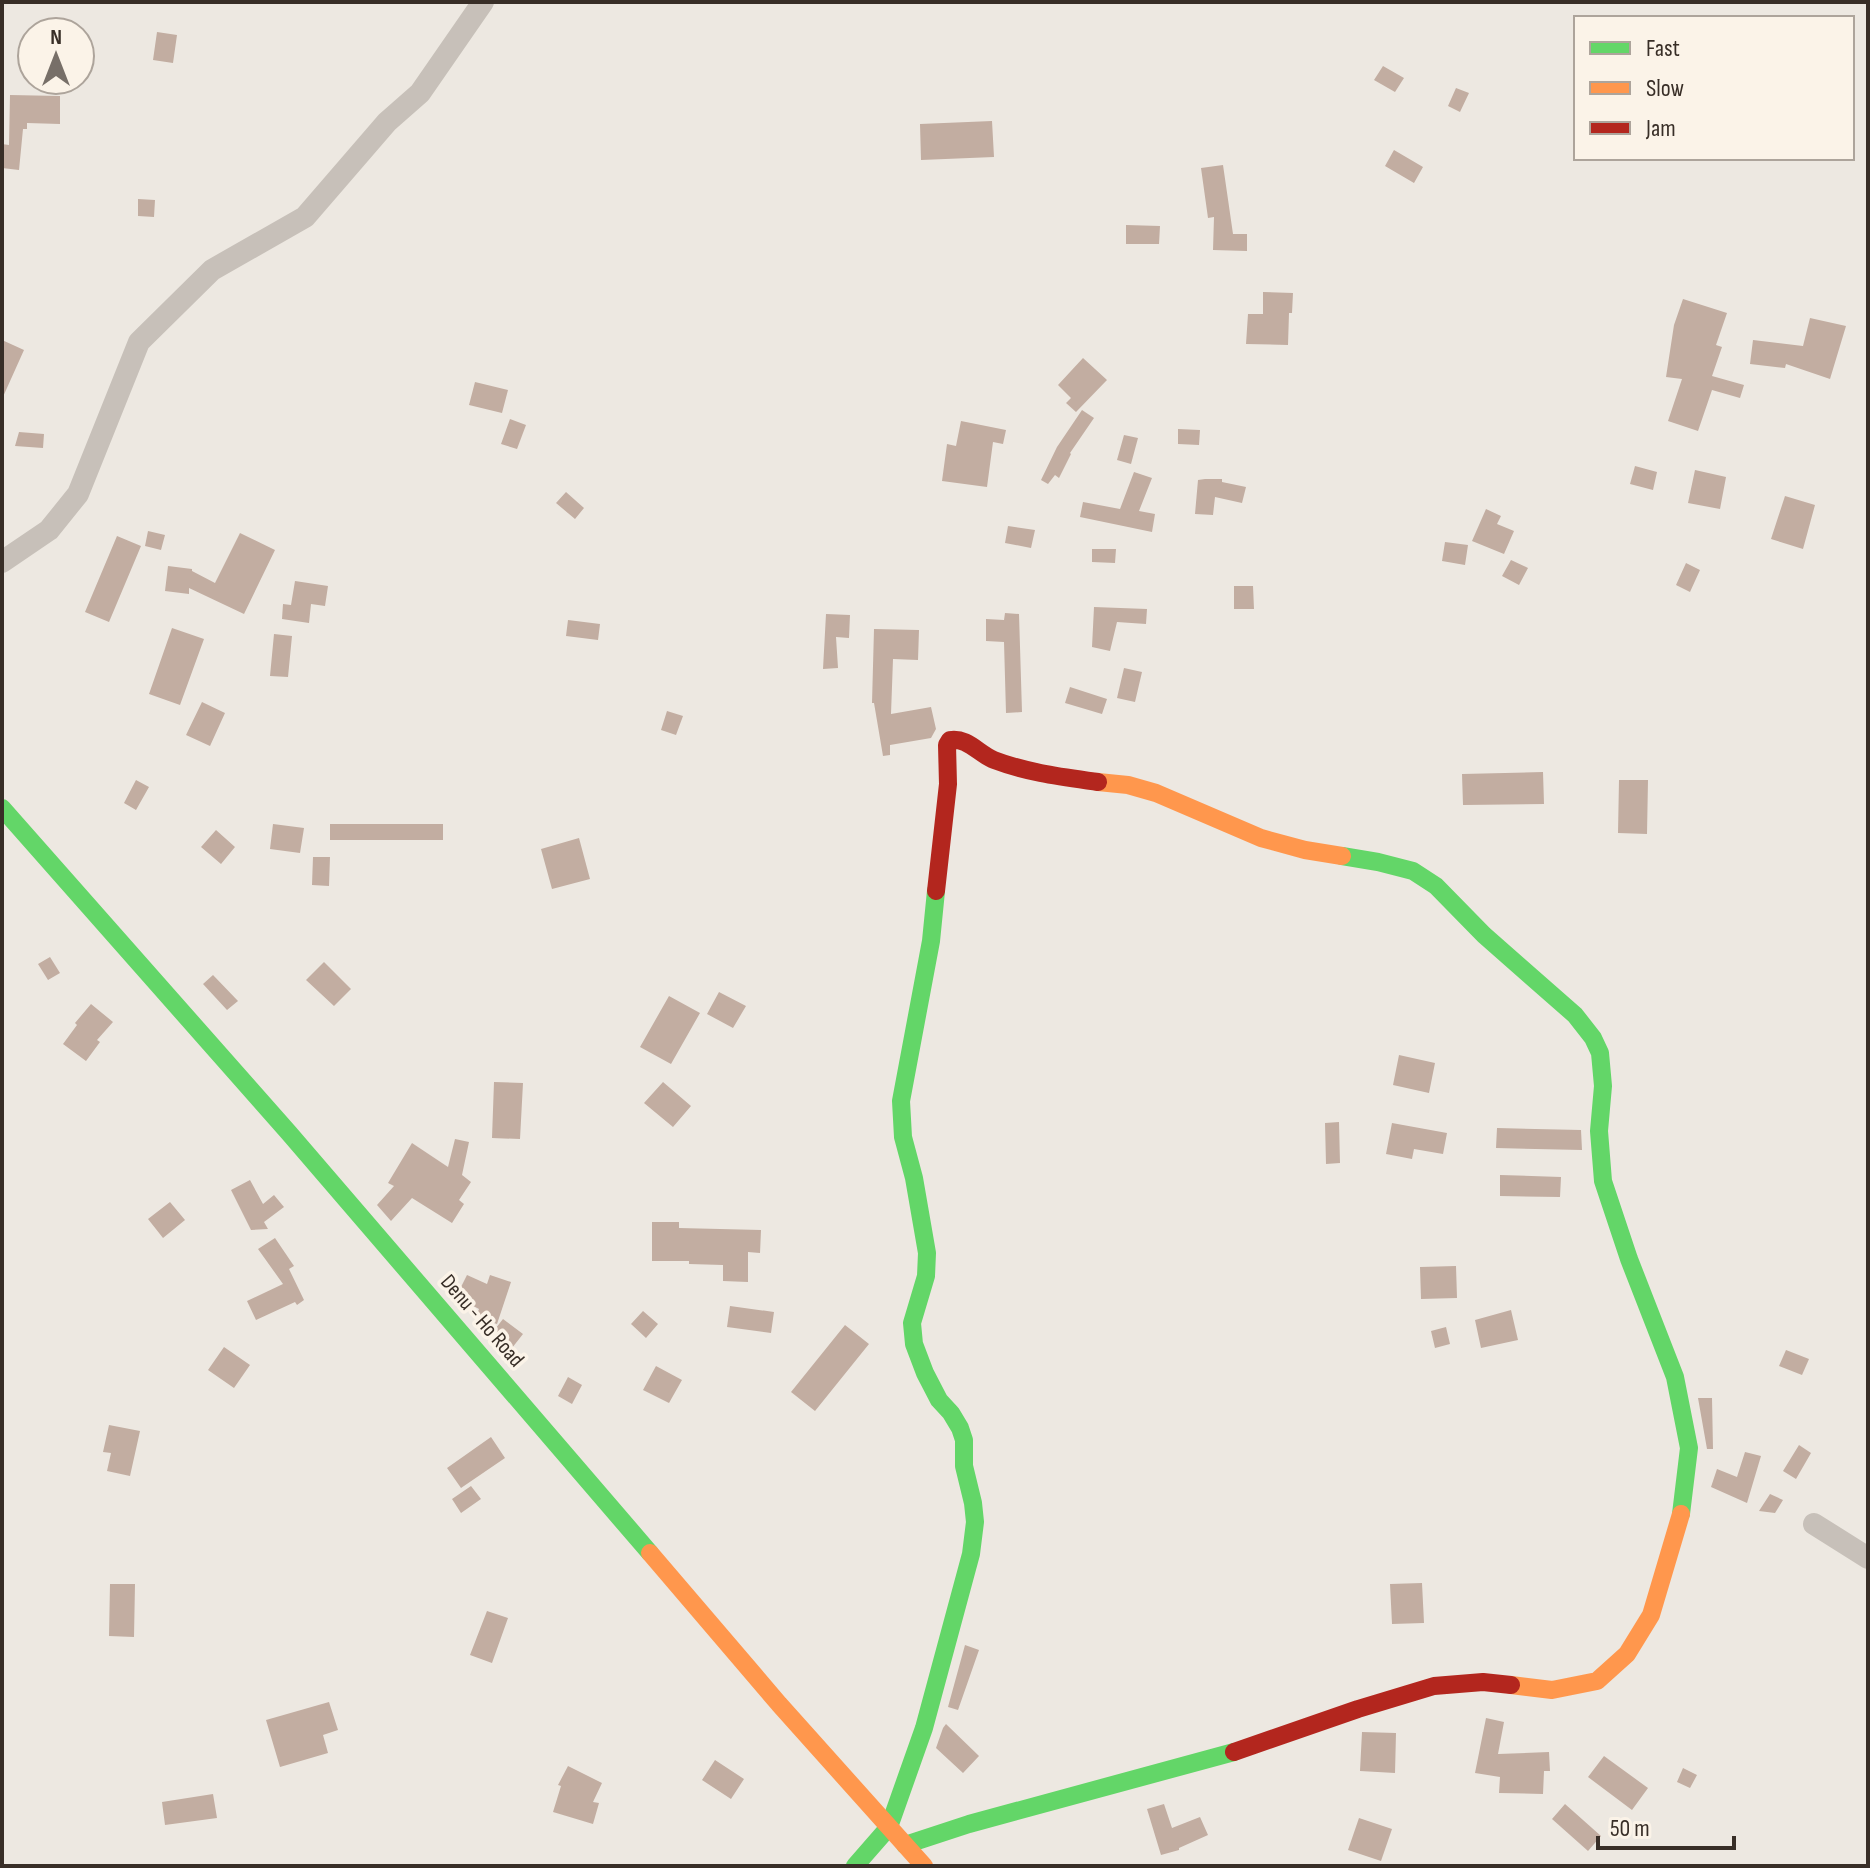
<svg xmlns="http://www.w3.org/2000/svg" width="1870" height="1868" viewBox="0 0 1870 1868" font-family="'Sofia Sans Condensed',sans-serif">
<rect width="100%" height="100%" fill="#ede8e1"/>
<path fill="#c2ada1" d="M157,32L177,35L173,63L153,60Z
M1383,66L1404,78L1395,92L1374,80Z
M1456,88L1469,93L1460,112L1448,106Z
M10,95L60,96V124L27,123V129H23L19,170L2,168V144L9,145Z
M992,121L994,157L921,160L920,124Z
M1394,150L1423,167L1414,183L1385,166Z
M1223,165L1233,234H1247V251L1213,250L1214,217L1208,218L1201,168Z
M138,199L155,200L154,217L138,216Z
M1126,225L1160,226L1159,244H1126Z
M1263,292L1293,293L1292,313H1289L1288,345L1246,344L1248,314H1263Z
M1683,299L1727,313L1716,345L1722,347L1712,376L1744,385L1740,398L1712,390L1698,431L1668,421L1682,379L1666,377L1674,325Z
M1810,318L1846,326L1830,379L1786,364L1785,368L1750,364L1753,340L1803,346Z
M2,340L24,350L2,399Z
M1083,358L1107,380L1076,412L1066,403L1071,398L1058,385Z
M475,382L508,390L502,413L469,405Z
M1082,410L1094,418L1070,453L1071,454L1059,478L1055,475L1048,484L1041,480L1057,447Z
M510,419L526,425L517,449L501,444Z
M961,421L1006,430L1003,444L993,442L987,487L942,481L947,444L956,446Z
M1178,429L1200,430L1199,445L1178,444Z
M19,432L44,434L43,448L15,446Z
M1124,435L1138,438L1131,464L1117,460Z
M1635,466L1657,472L1653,490L1630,484Z
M1695,470L1726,477L1720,509L1688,503Z
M1134,472L1152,478L1139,511L1155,514L1152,532L1080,517L1083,502L1120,509Z
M1205,479H1222V482L1246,487L1242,503L1215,497L1213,515L1195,514L1198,480Z
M566,492L584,508L575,519L556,503Z
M1785,496L1815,505L1803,549L1771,539Z
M1486,509L1501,516L1497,524L1514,531L1504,554L1472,541Z
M1008,526L1035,530L1031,548L1005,543Z
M148,531L165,535L161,550L145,546Z
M240,533L275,550L244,614L189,588V594L165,591L168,566L192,569V571L215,583Z
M117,536L141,546L109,622L85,612Z
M1445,542L1468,545L1465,565L1442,561Z
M1092,549H1116L1115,563L1092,562Z
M1511,560L1528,568L1519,585L1502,576Z
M1686,563L1700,570L1690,592L1676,585Z
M295,581L328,586L325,606L311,604L309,623L282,619L283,604L291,605Z
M1234,586H1253L1254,609H1234Z
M1094,607L1147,609L1146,624L1117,622L1110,651L1092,647Z
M1005,613L1019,614L1022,712L1006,713L1004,642L986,641V619L1004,620Z
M826,614L850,615L849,638L836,637L838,668L823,669Z
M568,620L600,624L598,640L566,636Z
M172,628L204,639L180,705L149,694Z
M874,629L919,630L918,660L893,659L891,714L931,707L936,729L931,738L890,745V755L883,756L874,703H872Z
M274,634L292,636L288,677L270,676Z
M1124,668L1142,672L1135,702L1117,698Z
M1070,687L1107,699L1102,714L1065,703Z
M202,702L225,713L210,746L186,735Z
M667,711L683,716L676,735L661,730Z
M1543,772L1544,804L1463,805L1462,774Z
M136,780L149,787L136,810L124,803Z
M1619,780H1648L1647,834L1618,833Z
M273,824L304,828L300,853L270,849Z
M330,824H443V840H330Z
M216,830L235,847L221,864L201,847Z
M579,838L590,879L552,889L541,849Z
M313,857H330L329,886L312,885Z
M50,957L60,973L48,980L38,964Z
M324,962L351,989L334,1006L306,980Z
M213,975L238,1001L227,1010L203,984Z
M719,992L746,1006L733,1028L707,1014Z
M669,996L700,1013L671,1064L640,1047Z
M91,1004L113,1022L97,1040L100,1042L86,1061L63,1044L77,1025L75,1023Z
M1399,1055L1435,1063L1429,1093L1393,1085Z
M494,1082L523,1083L520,1139L492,1138Z
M663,1082L691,1106L673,1127L644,1103Z
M1339,1122L1340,1163L1326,1164L1325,1123Z
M1392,1123L1447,1133L1443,1154L1414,1149L1412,1159L1386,1154Z
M1497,1128L1581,1130L1582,1150L1496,1148Z
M455,1139L469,1142L462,1175L471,1182L459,1200L464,1204L452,1223L412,1198L391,1221L377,1205L394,1186L388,1183L412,1143L448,1167Z
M1500,1175L1561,1177L1560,1197L1500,1196Z
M250,1180L263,1204L274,1195L284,1207L264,1222L268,1229L251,1230L231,1190Z
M170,1202L185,1220L163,1238L148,1219Z
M652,1222H679V1228L761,1230L760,1253L748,1252V1282L723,1281V1265L689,1264V1261H652Z
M275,1238L294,1266L289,1269L304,1300L297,1305L295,1302L256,1320L247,1301L283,1284L258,1249Z
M1456,1266L1457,1298L1421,1299L1420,1267Z
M467,1275L487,1284L490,1275L511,1282L497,1324L476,1317L479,1309L456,1297Z
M730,1306L774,1312L771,1333L727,1327Z
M1511,1310L1518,1340L1481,1348L1475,1320Z
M643,1311L658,1324L646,1338L631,1324Z
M503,1319L523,1334L512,1348L492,1333Z
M845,1325L869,1344L815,1411L791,1392Z
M1446,1327L1450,1344L1435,1348L1431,1331Z
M224,1347L250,1365L234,1388L208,1370Z
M1786,1350L1809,1359L1802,1375L1779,1366Z
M656,1366L682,1380L669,1403L643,1390Z
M568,1377L582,1385L572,1404L558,1396Z
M1698,1398H1712L1713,1449H1707Z
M109,1425L140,1431L130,1476L107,1471L111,1453L103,1452Z
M491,1437L505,1458L461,1488L447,1468Z
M1799,1445L1811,1453L1796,1479L1783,1471Z
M1745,1452L1761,1456L1747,1503L1711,1487L1717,1469L1737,1477Z
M471,1486L481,1499L461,1513L452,1499Z
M1770,1494L1783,1500L1775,1513L1759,1511Z
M1422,1583L1424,1623L1392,1624L1390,1584Z
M110,1584H135L134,1637L109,1636Z
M487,1611L508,1618L492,1663L470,1655Z
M965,1645L979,1650L958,1710L948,1707Z
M329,1702L338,1730L323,1735L328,1753L280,1767L266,1720Z
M1486,1718L1504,1722L1498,1754L1549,1752L1550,1771H1544L1543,1794L1499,1793L1500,1777L1475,1773Z
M946,1724L979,1756L963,1773L936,1748L943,1728Z
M1362,1732L1396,1733L1395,1773L1360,1771Z
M1604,1756L1648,1788L1632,1810L1588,1777Z
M715,1760L744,1779L731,1799L702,1780Z
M568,1766L602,1783L593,1802L599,1803L593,1824L553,1812L561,1786L558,1785Z
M1683,1768L1697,1775L1690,1788L1677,1782Z
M213,1794L217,1818L165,1825L162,1802Z
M1164,1804L1172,1828L1200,1817L1208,1835L1179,1848V1850L1161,1855L1147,1809Z
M1565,1804L1601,1836L1588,1851L1552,1819Z
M1359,1818L1392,1829L1381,1861L1348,1850Z"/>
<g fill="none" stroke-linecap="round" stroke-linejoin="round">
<path stroke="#c7c0b9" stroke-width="22" d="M2,562L49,530L78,494L139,342L212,270L305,217L387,122L420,93L483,2
M1814,1524L1868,1558"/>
<path stroke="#63d668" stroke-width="18" d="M2,808L289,1133L650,1553
M1342,856L1378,862L1413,871L1436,886L1484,935L1575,1015L1593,1038L1600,1053L1603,1086L1599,1131L1603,1181L1629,1259L1675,1377L1689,1448L1681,1514
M905,1845L969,1824L1234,1752
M855,1866L889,1827L924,1728L971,1554L975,1522L973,1503L964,1466V1440L960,1428L951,1413L939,1400L925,1373L914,1344L912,1323L926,1276L927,1253L914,1178L903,1137L901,1101L931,941L936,891"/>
<path stroke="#ff974d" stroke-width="18" d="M1098,782L1128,785L1156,793L1261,838L1305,850L1342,856
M650,1553L779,1704L924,1866
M1511,1685L1552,1690L1597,1681L1627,1654L1651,1615L1681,1514"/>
<path stroke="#b3261e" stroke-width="18" d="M936,891L948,784L947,745L950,740C967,737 979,754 994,760C1028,773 1063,777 1098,782
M1234,1752L1358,1709L1434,1686L1483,1682L1511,1685"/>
</g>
<g text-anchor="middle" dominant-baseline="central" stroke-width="7" stroke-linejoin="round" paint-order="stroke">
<g font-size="22" fill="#382e27" stroke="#fbf3e8">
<text transform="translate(482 1321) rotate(49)">Denu - Ho Road</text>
</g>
</g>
<rect width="1870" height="1868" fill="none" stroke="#382e27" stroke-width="8"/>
<rect x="1574" y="16" width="280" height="144" fill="#fbf3e8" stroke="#ada49b" stroke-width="2"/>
<rect x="1590" y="42" width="40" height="12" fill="#63d668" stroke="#ada49b" stroke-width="2"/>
<text x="1646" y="56" font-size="24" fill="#382e27">Fast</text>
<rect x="1590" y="82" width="40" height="12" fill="#ff974d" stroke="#ada49b" stroke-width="2"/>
<text x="1646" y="96" font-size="24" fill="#382e27">Slow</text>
<rect x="1590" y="122" width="40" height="12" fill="#b3261e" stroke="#ada49b" stroke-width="2"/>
<text x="1646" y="136" font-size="24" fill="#382e27">Jam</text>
<g transform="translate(56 56)"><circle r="38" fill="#fbf3e8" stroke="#ada49b" stroke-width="2"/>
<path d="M0-6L14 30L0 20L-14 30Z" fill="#776f68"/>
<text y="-12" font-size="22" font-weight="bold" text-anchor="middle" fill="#382e27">N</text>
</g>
<path d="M1598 1836v12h136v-12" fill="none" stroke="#382e27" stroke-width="4"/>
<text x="1610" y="1836" font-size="24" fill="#382e27" stroke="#fbf3e8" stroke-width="6" paint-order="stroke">50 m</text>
</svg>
